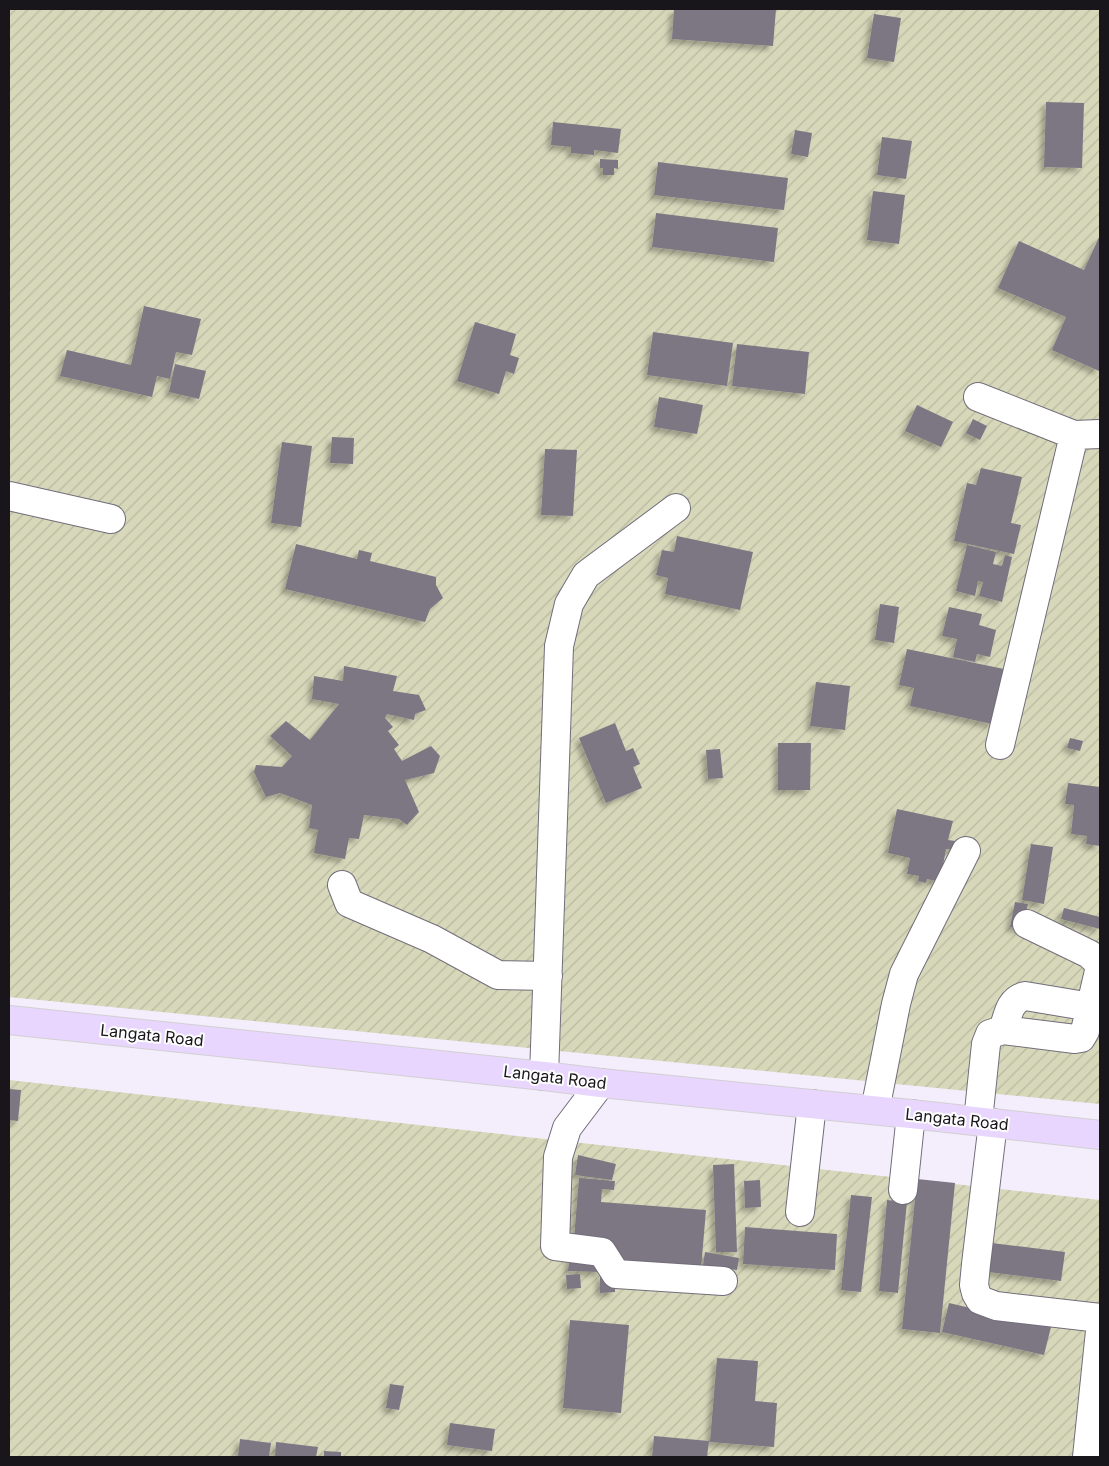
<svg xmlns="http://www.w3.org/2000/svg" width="1109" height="1466" viewBox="0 0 1109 1466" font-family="Inter,sans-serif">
<defs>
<pattern id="garden-furrows" width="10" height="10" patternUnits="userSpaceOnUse" patternTransform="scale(1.25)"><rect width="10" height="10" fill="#d7d8ba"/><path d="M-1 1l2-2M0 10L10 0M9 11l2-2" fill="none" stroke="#b8b99f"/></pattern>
<filter id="shadow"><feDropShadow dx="-4.5" dy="4.5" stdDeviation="2.5" flood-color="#0004"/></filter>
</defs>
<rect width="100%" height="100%" fill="#f3edfc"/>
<path fill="url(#garden-furrows)" d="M9,9H1100V1104L9,997Z
M9,1080L1100,1200V1457H9Z"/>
<path fill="#7d7784" filter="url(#shadow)" d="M674,9H776L773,46L672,39Z
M874,14L901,18L894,62L867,58Z
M1046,102L1084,103L1082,168L1044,167Z
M553,122L621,129L618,153L594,150V155L571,153V147L551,145Z
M795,130L812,133L808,157L791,154Z
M882,137L912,141L906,179L877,175Z
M600,159L618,160V169L614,168V175H603V168H600Z
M658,162L788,178L784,210L654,195Z
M873,191L905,195L899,244L867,240Z
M656,213L778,228L774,262L652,247Z
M1100,235V368L1099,371L1052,350L1066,317L998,288L1019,241L1084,270Z
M144,306L201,319L192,355L176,352L170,379L157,376L152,397L60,376L67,350L131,365Z
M475,322L516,334L510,355L519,358L514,374L506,371L499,394L457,381Z
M653,332L733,343L727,386L647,375Z
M737,344L809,352L805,394L732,386Z
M175,364L206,371L199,399L169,392Z
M659,397L703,405L697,434L654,427Z
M917,405L953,422L941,447L905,431Z
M973,419L987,426L980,440L966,433Z
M332,437L354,438L353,464L330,463Z
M282,442L312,446L301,527L271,523Z
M545,449L577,450L573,516L541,515Z
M981,468L1022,477L1011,523L1021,525L1014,554L954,541L967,483L976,485Z
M677,536L753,552L740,610L665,594L668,578L656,575L662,550L674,552Z
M296,544L357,559L359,550L372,553L370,561L436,577V585L443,598L430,609L425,622L285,589Z
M967,545L996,552L993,564L1002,566L1005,555L1012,557L1002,602L979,596L983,582L978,581L975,596L956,591Z
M880,604L899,607L894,643L875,640Z
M949,607L982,614L979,625L996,630L990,657L977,654L975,662L953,657L957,639L942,636Z
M907,649L1004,669L992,724L910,706L914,688L899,685Z
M344,666L397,676L393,691L419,695L426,710L415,714L414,720L387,714L385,718L393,727L388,731L399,745L394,749L402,761L431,746L440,756L434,773L405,780L419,812L407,825L399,819L364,815L359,839L349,838L345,859L314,853L318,830L309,828L312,805L280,793L266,797L254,772L256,765L282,767L292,756L270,736L286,721L310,740L339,704L312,699L314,676L343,681Z
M816,682L850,686L845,730L810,726Z
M615,723L626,751L633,748L640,764L633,767L642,788L606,803L579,738Z
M1070,738L1083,741L1080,751L1067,748Z
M778,743H811L810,790H778Z
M720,749L723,778L708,779L706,750Z
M1068,783L1100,787V846L1086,844L1087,836L1071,834L1074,805L1065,804Z
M897,809L953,821L948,840L955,841L953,850L946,849L940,882L927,879L926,883L918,881L919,876L907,874L910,858L888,853Z
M1031,844L1053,847L1044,904L1022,900Z
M1015,902L1028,904L1022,929L1010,927Z
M1064,908L1100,917V929L1061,919Z
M9,1089L21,1090L18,1121L9,1120Z
M578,1155L616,1164L612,1180L575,1175Z
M734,1164L737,1252H716L713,1165Z
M579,1178L615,1181L614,1190L602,1189L601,1202L706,1210L701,1269L612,1263L573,1251Z
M917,1179L955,1183L940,1333L902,1329Z
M760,1180L761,1207L745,1208L744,1181Z
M851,1195L872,1197L861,1292L841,1290Z
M887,1200L907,1202L898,1293L879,1291Z
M745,1227L837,1234L835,1270L743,1264Z
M984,1242L1065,1252L1061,1281L981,1271Z
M705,1252L739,1258L737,1270L703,1265Z
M570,1254L602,1255V1272L568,1271Z
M580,1274L581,1288L567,1289L566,1275Z
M600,1275H615V1292L600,1293Z
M949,1303L1051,1327L1044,1355L942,1332Z
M570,1320L629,1325L621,1413L563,1408Z
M717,1358L758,1361L755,1401L777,1403L774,1447L710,1442Z
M390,1384L404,1386L399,1410L386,1408Z
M450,1423L495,1429L492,1451L447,1445Z
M654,1436L709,1441L707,1457H652Z
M240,1439L271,1443L269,1457H238Z
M276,1442L318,1447L316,1457H275Z
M324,1451L341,1452V1457H324Z"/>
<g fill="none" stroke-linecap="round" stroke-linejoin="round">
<defs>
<path id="minor" d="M978,397L1074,435L1100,434
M9,496L111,519
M1000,745L1074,435
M342,885L349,903L432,939L498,975L548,976
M1003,1030C1008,1016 1009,1000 1025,996L1091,1007
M544,1076L559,646L569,604L586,575L676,508
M601,1083L567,1128L558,1157L555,1246L602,1252L616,1274L723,1281
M875,1110L896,1004L904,974L966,851
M978,1121L986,1044L990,1034L1003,1030L1075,1039L1081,1038L1085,1031L1099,971V963L1089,954L1027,924
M993,1123L976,1264L974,1285L976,1293L980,1300L996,1306L1100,1318
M903,1190L911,1114
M800,1212L812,1104
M1087,1457L1100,1331"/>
<path id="major" d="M9,1020L544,1076L601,1083L911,1114L1100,1135"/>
</defs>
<use href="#minor" stroke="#726d7a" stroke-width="30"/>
<use href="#major" stroke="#d1d0d1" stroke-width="30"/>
<use href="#minor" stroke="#fff" stroke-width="28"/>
<use href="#major" stroke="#e9d6fe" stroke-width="28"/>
</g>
<g text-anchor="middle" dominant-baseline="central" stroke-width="4" stroke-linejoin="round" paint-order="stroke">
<g font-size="16" fill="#18161b" stroke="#fdfdfd">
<text transform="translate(152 1035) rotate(6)">Langata Road</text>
<text transform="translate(555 1077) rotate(7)">Langata Road</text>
<text transform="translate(957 1119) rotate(6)">Langata Road</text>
</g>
</g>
<rect width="1109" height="1466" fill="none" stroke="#18161b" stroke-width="20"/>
</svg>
